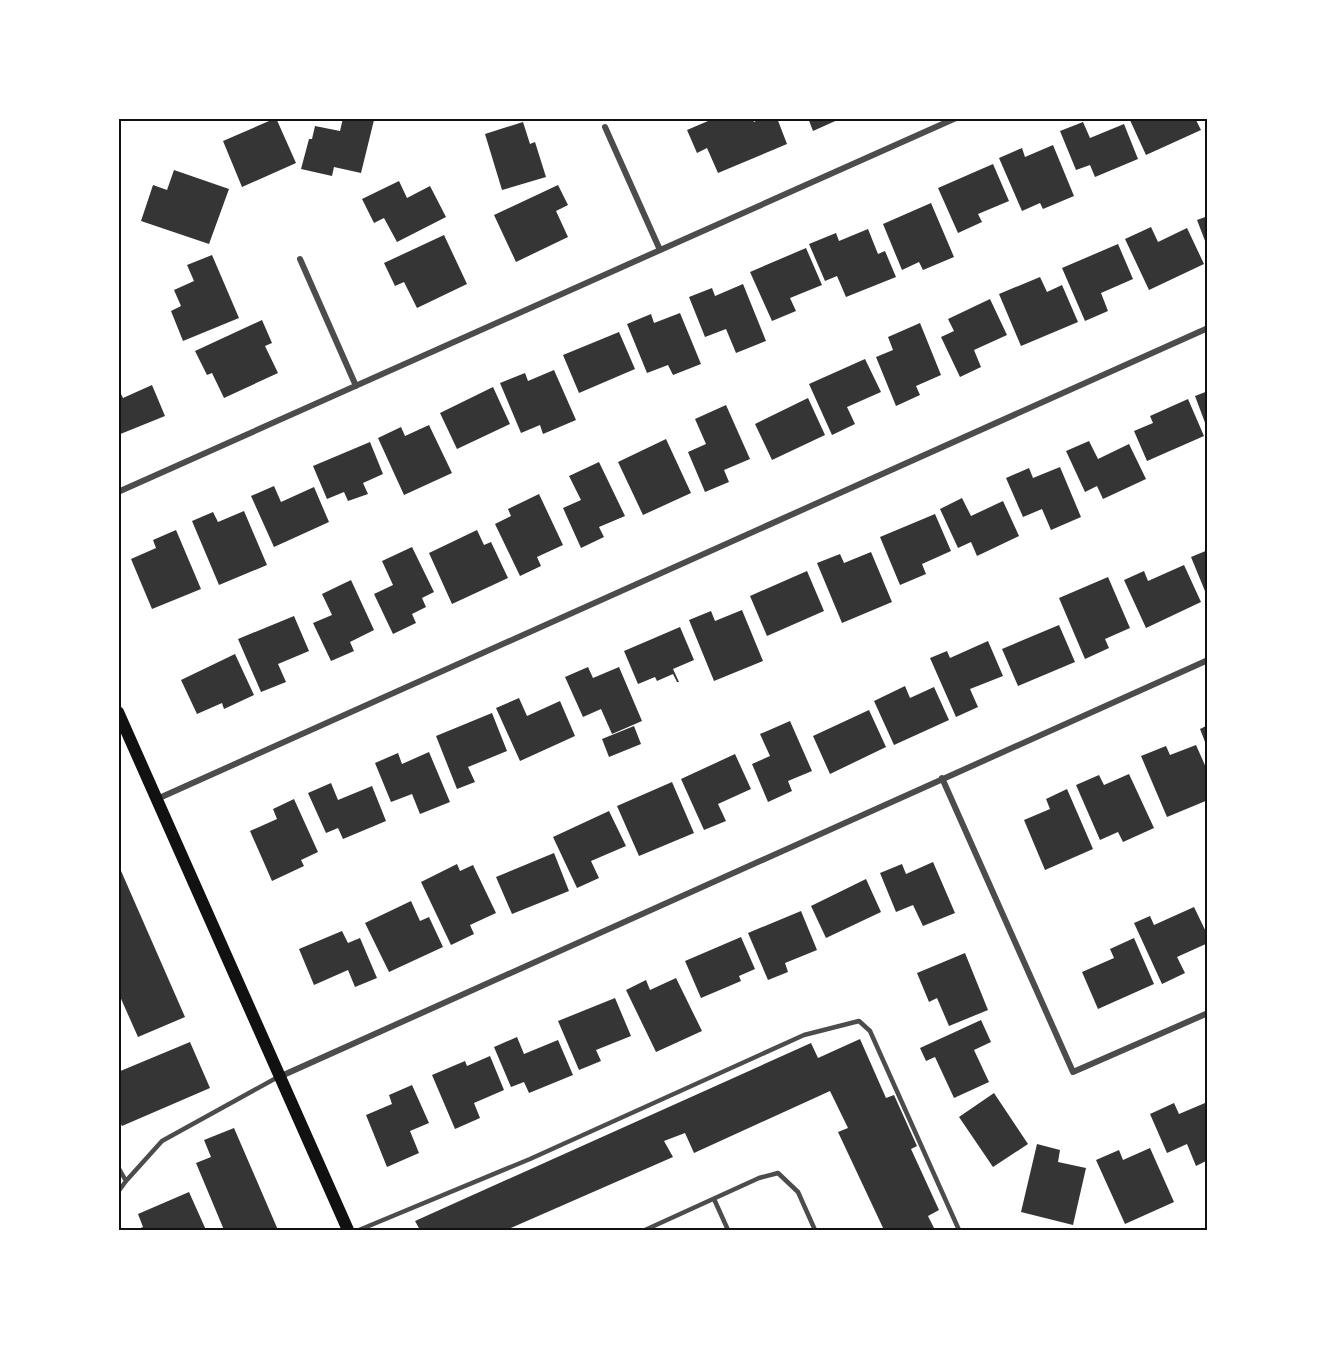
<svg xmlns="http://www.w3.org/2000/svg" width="1326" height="1349" viewBox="0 0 1326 1349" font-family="Signika,sans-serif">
<rect width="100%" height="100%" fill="#fff"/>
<path fill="#353535" d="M276,118L296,163L242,187L223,141Z
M343,118L374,120L361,173L334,167L332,176L301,169L309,139H312L315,126L340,131Z
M715,118H752L754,122L761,118H777L787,144L718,173L707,148L697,153L687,130Z
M808,118H842L813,131Z
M1129,118H1195L1201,130L1146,155Z
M523,122L530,144L535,142L546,177L502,190L485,134Z
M1083,122L1090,138L1124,124L1138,159L1095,177L1090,165L1076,170L1060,131Z
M1053,145L1074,196L1043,209L1040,203L1022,211L999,158L1022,148L1025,157Z
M993,164L1009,201L978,214L982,222L958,233L938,188Z
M174,170L229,189L209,244L141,221L153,185L167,190Z
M399,181L407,198L430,186L446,217L397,242L384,218L374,223L362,199Z
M558,185L568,205L556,211L568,237L516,262L494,215Z
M931,203L954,257L923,270L919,262L902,270L883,224Z
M1208,216V246H1207L1197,220Z
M1151,227L1158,242L1187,228L1204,264L1149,290L1125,239Z
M868,229L878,254L885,251L896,277L846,297L837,276L825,281L809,244L836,233L839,241Z
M444,235L467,284L417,308L404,282L395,286L384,263Z
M1118,244L1133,279L1101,293L1108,311L1085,321L1062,268Z
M806,248L822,285L790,298L796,311L772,321L750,272Z
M212,255L239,318L183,341L171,311L181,306L174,290L194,281L187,265Z
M1040,277L1047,292L1062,285L1078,322L1021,346L999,294Z
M743,284L766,341L736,353L726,329L705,337L689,297L712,288L715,296Z
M990,299L1007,335L974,350L981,367L960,377L941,337L954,331L948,319Z
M680,313L701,364L673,375L668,365L647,373L627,324L651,314L654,323Z
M262,320L272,343L265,346L278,373L224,398L212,373L207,375L195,351Z
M920,323L941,375L916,386L920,395L896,406L876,357L893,350L888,337Z
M619,332L635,369L579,393L563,355Z
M865,359L881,392L847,407L855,424L832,435L809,384Z
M554,370L576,420L543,434L540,425L521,433L500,383L525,373L528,381Z
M152,385L165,416L118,435V388L123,398Z
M493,387L510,424L457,449L440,413Z
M1208,391V427L1207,428L1195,396Z
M808,398L825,435L772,460L755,424Z
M1188,399L1204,436L1147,461L1134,431L1153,423L1150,416Z
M726,405L750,459L724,470L729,482L705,492L688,452L706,444L695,419Z
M429,425L452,473L404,495L378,438L401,427L405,436Z
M666,439L691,493L643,515L618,462Z
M1089,441L1098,459L1129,444L1146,479L1103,499L1097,486L1085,492L1066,451Z
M370,442L383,474L363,483L368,494L348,501L344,492L327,499L313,466Z
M599,462L625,516L599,527L604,537L581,548L563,508L581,500L569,476Z
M1060,467L1081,517L1051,530L1042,509L1023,517L1006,478L1029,468L1033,478Z
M274,486L281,502L314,487L329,522L274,547L251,496Z
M539,494L563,545L537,557L541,566L520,576L495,524L511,516L508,509Z
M962,498L971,516L1003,501L1019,536L977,556L971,542L958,548L940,509Z
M244,511L267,565L219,585L192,521L213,512L218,522Z
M935,514L951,551L922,564L926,574L900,585L880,537Z
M176,530L201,589L152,609L131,559L156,548L153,540Z
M477,530L484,545L491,542L508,578L452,604L429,553Z
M412,547L434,592L422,598L426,607L412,614L416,623L393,634L374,594L393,585L382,561Z
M1208,550V596H1207L1191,557Z
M871,552L892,602L842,623L817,563L840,554L844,563Z
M1184,565L1201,602L1146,628L1124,580L1144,571L1148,581Z
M807,571L824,611L767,636L750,596Z
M1108,577L1130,628L1105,639L1109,648L1085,659L1059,598Z
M351,580L374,630L350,642L354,651L331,661L313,623L332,615L322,594Z
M742,610L763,661L714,681L689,620L711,611L715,621Z
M294,616L309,651L278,664L286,682L261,692L238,639Z
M1059,625L1075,662L1018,686L1002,649Z
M680,627L694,660L673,669L679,682H677L673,674L657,681L655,677L638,684L624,651Z
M988,641L1003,676L970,689L978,707L956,717L930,658L947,651L950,658Z
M235,654L254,695L224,709L222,703L197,714L181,680Z
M588,667L593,678L619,667L642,721L612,734L601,709L583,717L565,677Z
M905,686L910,698L934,687L949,720L894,745L874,701Z
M519,698L527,716L560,701L575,736L520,761L496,708Z
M869,710L886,747L830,774L813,736Z
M492,713L507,751L468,767L475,782L457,789L436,736Z
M790,721L812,771L788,781L792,791L768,802L752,764L770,756L760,734Z
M1208,725V747H1207L1200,729Z
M634,726L641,744L609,757L602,739Z
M1196,745L1208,772V800L1167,817L1141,756L1166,746L1170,755Z
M429,752L450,802L420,814L412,794L391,802L375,763L398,753L402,764Z
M735,754L751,789L718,804L726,821L704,830L681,779Z
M1129,774L1154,828L1123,842L1118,832L1100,840L1076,785L1099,775L1104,785Z
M672,782L694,833L639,856L617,806Z
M331,783L338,800L372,786L386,821L343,839L338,828L326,833L308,793Z
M1067,789L1093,849L1045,870L1024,820L1050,809L1046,799Z
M294,799L318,852L301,860L304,866L272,881L250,831L277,819L273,809Z
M609,811L626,846L591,861L599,878L577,888L553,837Z
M554,853L569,891L512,914L496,877Z
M933,862L955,913L923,926L913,905L896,912L880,873L902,864L906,874Z
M118,864L185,1017L138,1037L118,992Z
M457,864L460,871L473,865L496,913L470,925L474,934L451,945L421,882Z
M866,879L881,912L826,938L811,906Z
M411,901L420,921L429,917L443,947L389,972L365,923Z
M1194,907L1208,936V943L1177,957L1185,973L1162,984L1134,923L1150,916L1154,925Z
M801,911L817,950L785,963L788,972L768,980L748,933Z
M342,931L348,943L360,938L377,978L355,987L348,970L314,985L299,949Z
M741,937L755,969L739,976L741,981L701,998L685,961Z
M1134,938L1154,984L1098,1009L1082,972L1114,958L1110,949Z
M965,953L988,1010L949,1026L937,998L929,1002L917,973Z
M676,978L702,1031L656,1052L626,990L646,980L650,990Z
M615,998L631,1036L596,1050L601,1061L579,1070L558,1021Z
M981,1020L991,1042L974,1050L989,1082L954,1098L935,1057L926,1061L920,1048Z
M517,1037L524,1054L558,1040L573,1075L529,1093L524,1082L511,1087L494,1047Z
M860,1039L886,1098L894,1095L917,1146L911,1149L939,1210L928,1216L935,1230H884L838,1132L848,1128L830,1091L694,1153L685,1133L664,1141L673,1157L506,1230H420L415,1221L811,1043L818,1058Z
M190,1042L210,1088L122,1126L118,1119V1072Z
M490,1056L504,1090L474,1103L480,1118L455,1129L432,1075L465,1061L467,1066Z
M412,1085L429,1123L410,1131L419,1153L387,1167L366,1115L392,1104L389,1095Z
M994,1093L1028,1144L993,1167L959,1117Z
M1174,1103L1179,1114L1205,1103L1208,1109V1160L1196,1166L1187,1144L1167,1153L1150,1114Z
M234,1128L278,1230H224L196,1163L211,1157L204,1140Z
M1037,1144L1060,1150L1058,1162L1086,1168L1073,1225L1021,1212Z
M1150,1148L1174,1202L1125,1224L1096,1160L1119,1150L1123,1160Z
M189,1192L206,1230H136L143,1227L138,1214Z"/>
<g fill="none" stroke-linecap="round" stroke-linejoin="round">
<path stroke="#4c4c4c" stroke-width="4.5" d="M118,1167L126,1181
M118,1192L126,1181L162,1141L278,1077
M714,1199L728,1230
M359,1230L530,1159L804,1035L859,1021L870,1031L959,1230
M645,1230L759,1178L778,1173L798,1192L815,1230"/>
<path stroke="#4c4c4c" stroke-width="6" d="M605,127L660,250
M300,259L356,386
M118,492L956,118
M942,778L1073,1072L1208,1013
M157,799L1208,328
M279,1077L1208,660"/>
<path stroke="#111" stroke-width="12" d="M118,712L348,1230"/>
</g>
<rect width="1326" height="1349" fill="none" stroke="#ffffff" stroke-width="240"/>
<rect x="120" y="120" width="1086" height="1109" fill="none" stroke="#111" stroke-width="2"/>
</svg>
